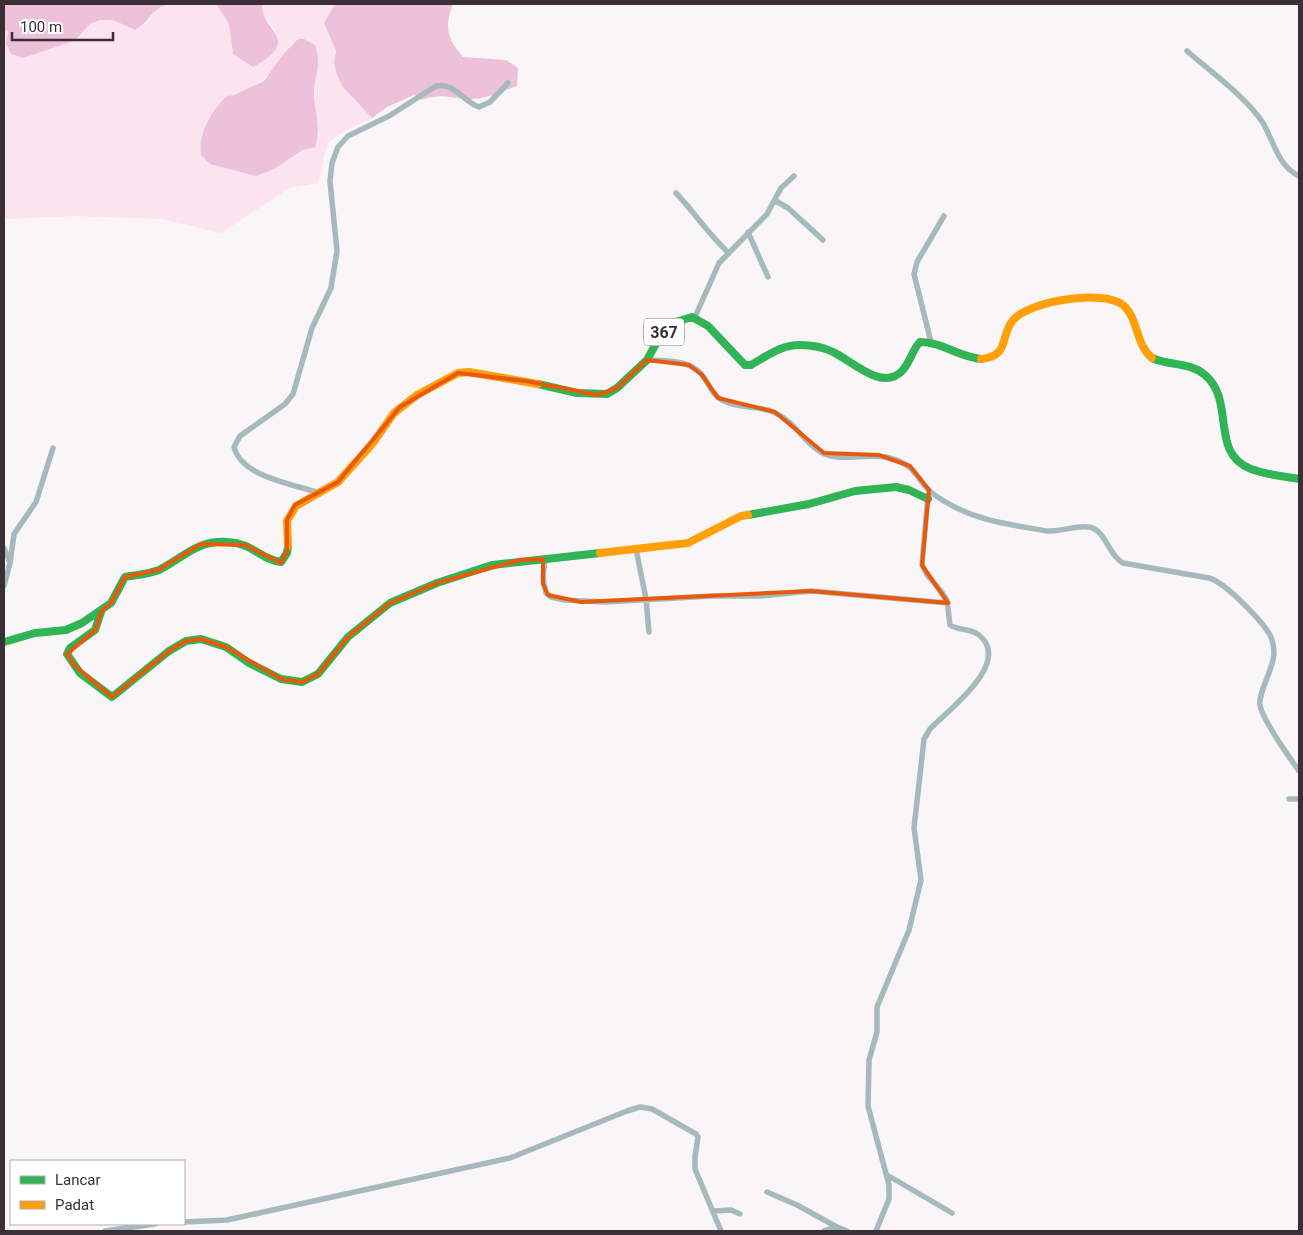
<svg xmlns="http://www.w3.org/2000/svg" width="1303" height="1235" viewBox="0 0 1303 1235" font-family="Roboto,sans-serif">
<rect width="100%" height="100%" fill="#faf5f7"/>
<path fill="#fbe4f0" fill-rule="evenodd" d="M170,4H216L229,24L233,54L276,32L262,11V4H335L324,23L336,51L334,63L342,86L372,118L344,131L328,143L318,183L289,188L221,233L162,219L75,216L4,219V30L8,31L6,43L23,58L74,41L90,24L100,20H113L135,30C138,28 143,26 146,24C156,14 153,8 170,4ZM297,39H304L315,84V111L319,136L308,148L269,171L238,170L210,164L201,140L208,122L227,96C235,95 242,92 249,88C278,74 275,56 297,39Z"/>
<path fill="#ecc1d9" d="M4,4H170C151,8 151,21 135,30L113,20H100L90,24L74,41L23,58L11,54L6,43L8,31L4,30Z
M216,4H262C261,32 304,39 253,67L233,54L229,24Z
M335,4H453C444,27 447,39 463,57L506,60L518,68L517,86C504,90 486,99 472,99C451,99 443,92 421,100L414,95L387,107L372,118L342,86L337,75L334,62L336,51L324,23Z
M298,39H304L315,45C322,69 315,70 314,92C314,112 322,128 315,147L303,150L274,169L256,176L210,164L201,155C198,133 212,110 227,96L234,95L264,81L284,53Z"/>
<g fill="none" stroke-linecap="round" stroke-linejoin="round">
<path stroke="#a6babd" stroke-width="5.5" d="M1187,51C1211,72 1246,97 1263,123C1274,142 1278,166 1299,176
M676,193C695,213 709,235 729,253
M776,201L788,208L823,240
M748,232L768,277
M695,317L719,263L767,214L781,188L794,176
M931,342L914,274L917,262L944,216
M647,360C668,361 693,359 705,379C710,387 713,395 722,400C738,409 757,405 773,412C795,421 801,439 819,451C838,464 868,452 890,458C920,466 916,483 936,496C971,520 1005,524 1047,531C1061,532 1075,525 1089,527C1105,529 1109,556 1123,563L1209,578C1225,582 1262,621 1270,635C1273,641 1274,647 1274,654C1273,670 1258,693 1260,705C1262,720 1290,758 1299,771
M319,493C294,484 241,477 234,447L240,436L285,404L293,394L312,328L331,288L337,251L330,181L332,163L338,147L348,136L389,116L436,86C454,82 464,102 479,107L490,102L508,83
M4,548L10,563L4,586
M636,549L646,599L649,632
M545,559L543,578L546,593L551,597L564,600L605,602L713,596H761L811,591L948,603
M10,563L14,534L36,502L53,448
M1289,799H1299
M887,1175L952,1213
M767,1192L797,1205L837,1227
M713,1211L731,1210L740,1214
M184,1222L227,1220L510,1158L627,1111L640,1107L652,1109L696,1134L698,1137L695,1157V1169L721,1231
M105,1231L155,1224
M824,1231L837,1227L847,1231
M876,1231L889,1199V1185L868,1106L869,1060L877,1032V1007L909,930L921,880L914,828L924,739L930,729C947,711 1013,663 979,635C971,628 959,631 950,625L947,600L941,591L927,575L922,565L928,495"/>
<path stroke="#30b455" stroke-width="8" d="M1152,358C1170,366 1190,362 1205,375C1236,401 1209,453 1251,469C1267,475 1283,476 1299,479
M538,384L577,393L607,394L617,388L647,360L659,338L672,323L692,317L708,326L745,365H751C767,356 780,345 800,345C811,345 823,347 833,352C851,360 882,392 902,371C910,363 912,350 920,342C942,342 959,357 981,359
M748,515L809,504L855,491L896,487L909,490L928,499
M101,612L95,630L70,648L67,654L80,673L112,697L169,651L186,641L201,639L226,647L249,663L281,679L302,682L318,674L348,637L390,603L437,583L492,565L600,553
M4,642L35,633L66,630L82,623L111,603L125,577C136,575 149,574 159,570C185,557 196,540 228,542C253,543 261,560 281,562L287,553L288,546"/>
<path stroke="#ff9f0a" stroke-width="8" d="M981,359C1011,356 999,335 1014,319C1031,301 1103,289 1123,305C1139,319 1135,344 1152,358
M288,546L287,521L296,506L338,482L373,443L394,413L417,395L458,373L469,372L538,384
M600,553L688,543L741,516L748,515"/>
</g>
<path fill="none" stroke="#e8590c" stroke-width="4" stroke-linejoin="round" d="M647,360L689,365L702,375L718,398L775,412L824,453L879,455L910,466L929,490L922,565L948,603L811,591L581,602L548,595L543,584V559L520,560L437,583L390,603L348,637L318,674L302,682L281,679L226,647L201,639L186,641L169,651L112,697L75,666L67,654L96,629L101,612L111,603L125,577L158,570L201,544L245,545L281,563L287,551V520L295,505L338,482L400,407L458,373L526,381L598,395L617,388Z"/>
<g text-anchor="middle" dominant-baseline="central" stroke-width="4.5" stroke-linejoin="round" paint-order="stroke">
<rect fill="#fff" stroke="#756d72" stroke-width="1" x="644" y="318.5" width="40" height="27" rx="4"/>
<g font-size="16" font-weight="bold" fill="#3a2f35">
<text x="664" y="332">367</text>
</g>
</g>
<rect width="1303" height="1235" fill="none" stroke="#3a2f35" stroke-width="10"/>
<rect x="10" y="1160" width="175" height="65" fill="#ffffff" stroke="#b0acae"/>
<rect x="20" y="1176" width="25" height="8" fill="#30b455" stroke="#b0acae"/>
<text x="55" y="1185" font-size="15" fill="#3a2f35">Lancar</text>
<rect x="20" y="1201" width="25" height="8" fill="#ff9f0a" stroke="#b0acae"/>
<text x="55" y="1210" font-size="15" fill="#3a2f35">Padat</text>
<path d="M12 32v8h101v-8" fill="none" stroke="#3a2f35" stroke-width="2.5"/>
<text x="20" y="32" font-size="15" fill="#3a2f35" stroke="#ffffff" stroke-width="4" paint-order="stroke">100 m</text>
</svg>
